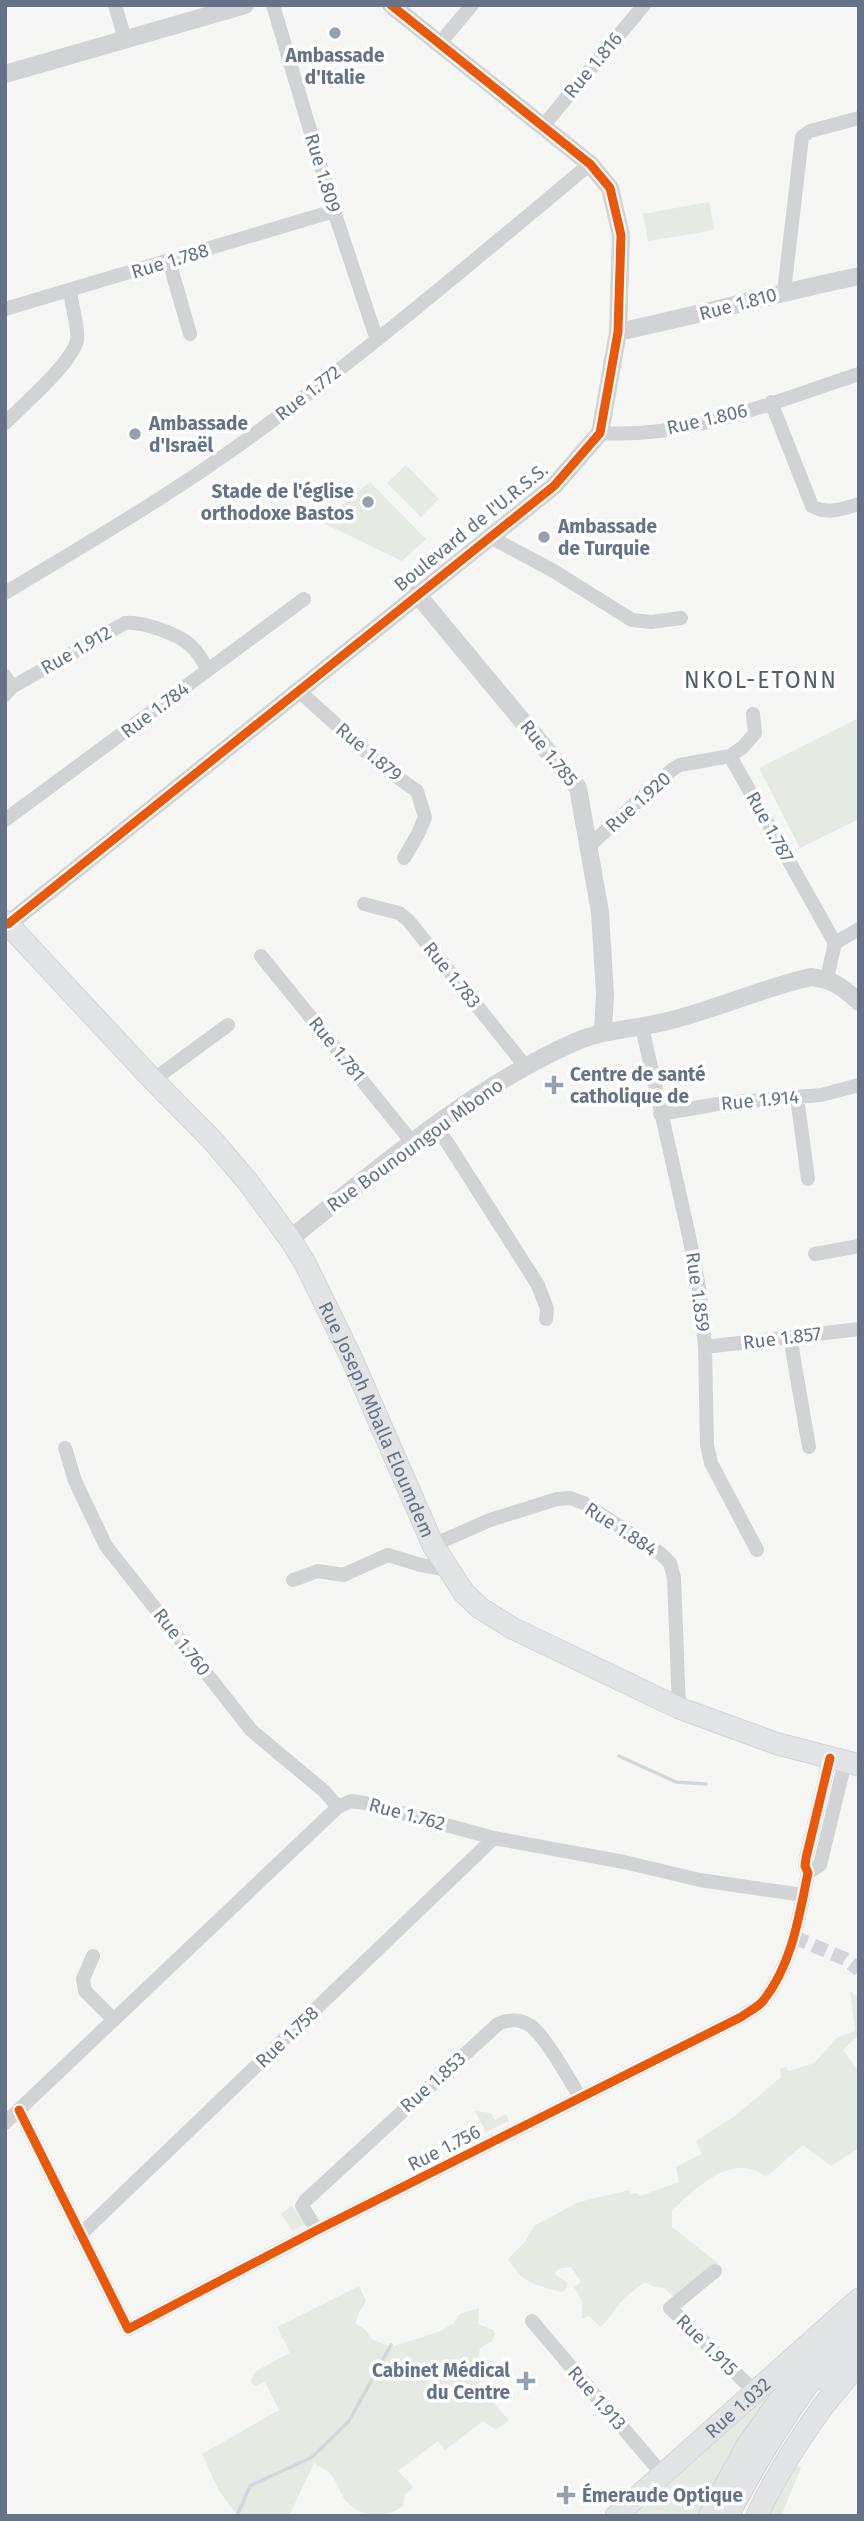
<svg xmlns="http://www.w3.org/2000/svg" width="864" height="2521" viewBox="0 0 864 2521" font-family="'Fira Sans',sans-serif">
<rect width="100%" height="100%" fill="#f6f6f5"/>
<path fill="#e5eae3" d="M709,202L714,230L648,241L643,214Z
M406,465L439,499L421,517L387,483Z
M370,482L426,539L402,561L321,522Z
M859,718V819L800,848L759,768Z
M850,1991L859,1998V2035L843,2050L858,2071L859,2148L831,2166L803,2145L766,2177C732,2151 697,2188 672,2210V2227L718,2263L676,2299L664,2288L654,2287L645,2282C637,2288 629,2294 622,2301C613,2310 611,2318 600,2327L589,2316L582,2319V2302L574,2287L581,2282L571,2267L561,2268L555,2272L556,2275L568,2283L566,2290L561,2292C534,2284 523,2284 508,2259L525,2242L534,2226L579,2202L630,2190V2194L637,2193L640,2196L679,2182L676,2167L702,2154L696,2141L735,2116L781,2077L780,2069L787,2066V2069L790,2071L814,2063L838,2037L855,2031Z
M475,2111L491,2113L495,2120L506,2114L509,2121L486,2132Z
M292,2205L299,2216L307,2224L292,2231L281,2214Z
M359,2286L366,2301L358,2315L356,2324L366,2330L371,2339L391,2347L438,2332L453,2324L460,2314L479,2308L478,2324L493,2330L495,2334L492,2341L480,2348L475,2377L489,2398L509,2420L496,2430L483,2421L445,2450L438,2441L398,2471L413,2487L405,2495L403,2506C386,2519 360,2518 346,2501C340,2494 338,2484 332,2476C328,2470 320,2467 314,2463L289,2516H238L219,2491L202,2454L279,2410L265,2382L255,2386L250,2382L256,2371L290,2353L277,2327Z
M788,2375L751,2422L738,2442L702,2516H634L742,2419L777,2382Z
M793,2464L801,2468L781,2516H762Z"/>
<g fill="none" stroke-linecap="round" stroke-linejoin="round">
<path stroke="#d1d8db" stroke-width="3.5" d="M619,1756L676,1782L706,1784
M237,2516L250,2486L312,2457L349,2421L391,2345"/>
<path stroke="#d2d5da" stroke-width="14" stroke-dasharray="14 7" stroke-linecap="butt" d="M794,1937L845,1959L859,1970"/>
<defs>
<g id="secondary">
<path id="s1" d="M5,921L153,1080L214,1142L248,1182L290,1239L305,1263L351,1357L433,1545L464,1593L480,1608L512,1628L679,1708L778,1744L859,1765"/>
<path id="s2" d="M616,2516L859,2299"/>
<path d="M709,2516L746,2447L811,2356"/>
<path d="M757,2516C774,2479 796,2444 819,2412C830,2395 846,2382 856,2364L853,2353"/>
</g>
<path id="trunk" d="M828,2380L859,2345
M726,2516C762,2447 807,2376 859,2318"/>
</defs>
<use href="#secondary" stroke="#d2d4d5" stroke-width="23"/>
<use href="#trunk" stroke="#d1d2d4" stroke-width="26"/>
<path stroke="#d2d3d4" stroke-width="14" d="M115,5L125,39
M273,5L334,211L377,340
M439,44L472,5
M543,126L644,5
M169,261L190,334
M784,292L802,137L810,131L859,118
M5,309L334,211
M771,402L812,506C828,515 842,509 859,504
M5,423C22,406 73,362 77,340C79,328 71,303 70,291
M600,433C690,439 775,401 859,374
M490,537L552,570L632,620L651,622L681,618
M5,593C93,540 182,488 264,427C376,344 483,253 590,164
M5,676L12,687L5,695
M12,687L125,623C141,621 180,634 192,647C199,653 203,662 208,670
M299,691L384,768L417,791L425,817L418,834L404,858
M753,714L755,733L743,747L730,756L835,943
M5,820L304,599
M590,845L673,769L680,765L730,756
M364,904L399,913L408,920L526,1067
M835,943L859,929
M261,956L412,1142
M827,978L835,943
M642,1027L689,1236L700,1293L705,1347L707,1445L711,1463L757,1550
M153,1080L228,1025
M797,1097L808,1179
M660,1114L723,1103L821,1095L859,1085
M436,1125L538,1285L547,1309L546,1319
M815,1254L859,1246
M790,1337L809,1447
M705,1347L859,1329
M65,1448L75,1481L106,1546L251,1730L324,1791L338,1807
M433,1545L490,1520L557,1499L570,1498L584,1503L660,1553L670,1563L674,1578L679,1708
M293,1580L318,1571L343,1575L388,1555L421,1565L449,1570
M808,1873L820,1865L845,1762
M93,1956L83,1979L85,1991L114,2020
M19,2110L128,2329L317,2230L741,2017C748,2012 758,2007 763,2001C792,1965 799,1916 808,1873L805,1866L806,1858L830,1758
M5,2123L338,1807L351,1801L365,1803L494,1838L624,1862L700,1880L803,1895
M317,2230L302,2206L305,2201L498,2024C509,2019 521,2019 531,2026C548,2040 568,2078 580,2097
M80,2235L494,1838
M715,2271L670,2308L756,2393
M532,2321L663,2475"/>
<path stroke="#d2d3d4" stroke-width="18" d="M5,74L245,5
M618,332C699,315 778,293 859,276
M417,594L578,788L600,912L605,994L603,1032
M8,924L554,486L600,433L618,332L621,235L610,188L590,164L391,5
M290,1239C376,1170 474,1086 575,1042C605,1029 637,1029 668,1021C717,1009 762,988 811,977C832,979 844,988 859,1002"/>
<use href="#secondary" stroke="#e3e4e5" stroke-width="21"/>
<use href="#trunk" stroke="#e3e4e5" stroke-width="24"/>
<defs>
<path id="cycleway" d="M8,924L554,486L600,433L618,332L621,235L610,188L590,164L391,5
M19,2110L128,2329L317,2230L741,2017C748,2012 758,2007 763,2001C792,1965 799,1916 808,1873L805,1866L806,1858L830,1758"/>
</defs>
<use href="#cycleway" stroke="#fff" stroke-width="13"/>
<use href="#cycleway" stroke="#e8590c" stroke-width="9"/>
</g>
<g fill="#97a1ae" stroke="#fff" stroke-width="2.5">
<circle cx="335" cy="33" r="7"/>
<circle cx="135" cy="434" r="7"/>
<circle cx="368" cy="502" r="7"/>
<circle cx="544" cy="537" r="7"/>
<path d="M550.5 1074.5h7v7h7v7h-7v7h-7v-7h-7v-7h7z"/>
<path d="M522.5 2370.5h7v7h7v7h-7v7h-7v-7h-7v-7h7z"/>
<path d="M562.5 2484.5h7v7h7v7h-7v7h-7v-7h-7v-7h7z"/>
</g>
<g text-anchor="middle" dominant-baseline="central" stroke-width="7" stroke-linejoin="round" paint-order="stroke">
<g font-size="19" font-weight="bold" fill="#647387" stroke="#fff" text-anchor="start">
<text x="335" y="55" text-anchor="middle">Ambassade<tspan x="335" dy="22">d'Italie</tspan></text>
<text x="149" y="423">Ambassade<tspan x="149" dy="22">d'Israël</tspan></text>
<text x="354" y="491" text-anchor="end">Stade de l'église<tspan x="354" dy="22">orthodoxe Bastos</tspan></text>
<text x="558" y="526">Ambassade<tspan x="558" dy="22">de Turquie</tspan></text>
<text x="570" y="1074">Centre de santé<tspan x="570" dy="22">catholique de</tspan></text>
<text x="510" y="2370" text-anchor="end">Cabinet Médical<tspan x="510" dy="22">du Centre</tspan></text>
<text x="582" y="2495">Émeraude Optique</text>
</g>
<g font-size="19" fill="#647387" stroke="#fff">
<text transform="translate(593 65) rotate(-50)">Rue 1.816</text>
<text transform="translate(323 173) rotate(73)">Rue 1.809</text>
<text transform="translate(170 261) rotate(-17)">Rue 1.788</text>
<text transform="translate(738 304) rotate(-15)">Rue 1.810</text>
<text transform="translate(308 393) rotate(-38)">Rue 1.772</text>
<text transform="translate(707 419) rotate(-13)">Rue 1.806</text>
<text transform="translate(471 527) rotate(-39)">Boulevard de l'U.R.S.S.</text>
<text transform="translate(76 650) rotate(-30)">Rue 1.912</text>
<text transform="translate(155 710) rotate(-37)">Rue 1.784</text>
<text transform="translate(369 752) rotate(40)">Rue 1.879</text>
<text transform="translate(549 753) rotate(51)">Rue 1.785</text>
<text transform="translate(638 802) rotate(-42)">Rue 1.920</text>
<text transform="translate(770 827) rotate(61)">Rue 1.787</text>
<text transform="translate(452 975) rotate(51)">Rue 1.783</text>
<text transform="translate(337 1049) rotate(51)">Rue 1.781</text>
<text transform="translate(760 1100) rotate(-5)">Rue 1.914</text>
<text transform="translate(415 1145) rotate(-36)">Rue Bounoungou Mbono</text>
<text transform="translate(698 1292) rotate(82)">Rue 1.859</text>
<text transform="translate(782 1338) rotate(-7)">Rue 1.857</text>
<text stroke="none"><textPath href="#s1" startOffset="628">Rue Joseph Mballa Eloumdem</textPath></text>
<text transform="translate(621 1529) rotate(33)">Rue 1.884</text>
<text transform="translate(182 1642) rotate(52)">Rue 1.760</text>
<text transform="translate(407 1814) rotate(15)">Rue 1.762</text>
<text transform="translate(287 2037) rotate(-44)">Rue 1.758</text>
<text transform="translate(433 2082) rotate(-42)">Rue 1.853</text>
<text transform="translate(444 2148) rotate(-27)">Rue 1.756</text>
<text transform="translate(707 2345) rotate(45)">Rue 1.915</text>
<text transform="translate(597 2398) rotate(49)">Rue 1.913</text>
<text stroke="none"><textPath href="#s2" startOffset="163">Rue 1.032</textPath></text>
</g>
<g font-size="23" letter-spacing="2" fill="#535d6b" stroke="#fff">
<text x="761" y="680">NKOL-ETONN</text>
</g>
</g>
<rect width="864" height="2521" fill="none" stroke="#647387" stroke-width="14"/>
</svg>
